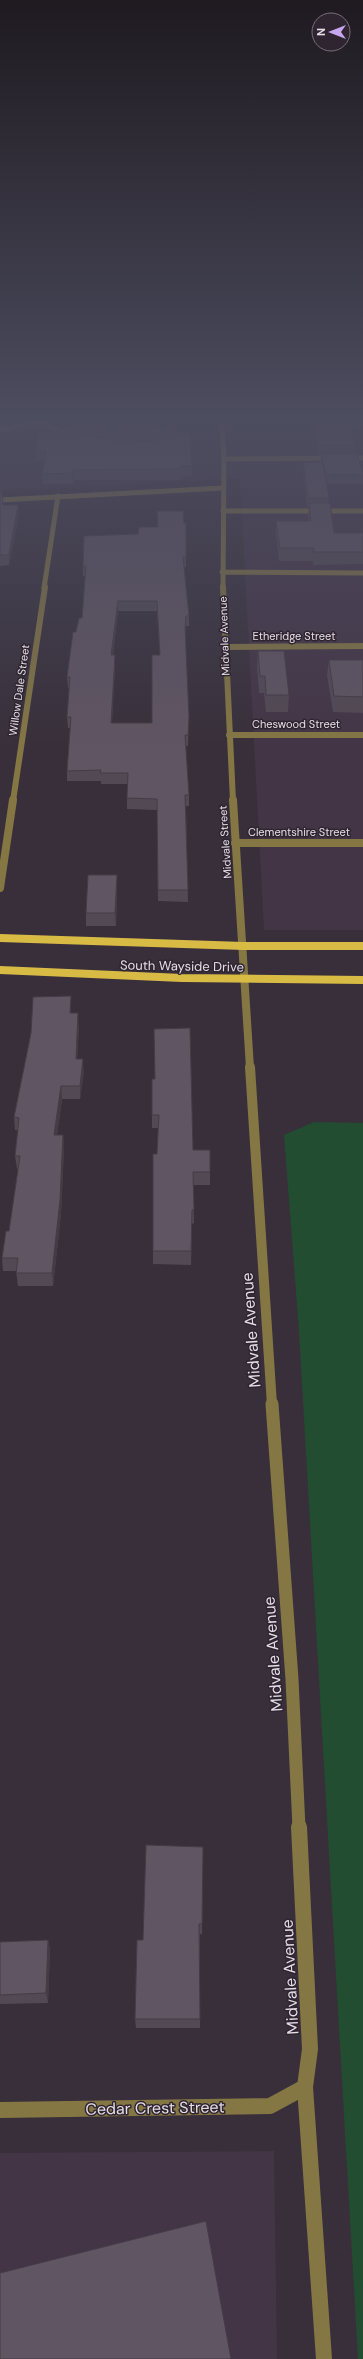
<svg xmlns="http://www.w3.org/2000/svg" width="363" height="2359" viewBox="0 0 363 2359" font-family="'DM Sans',sans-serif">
<rect width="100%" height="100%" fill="#382f3a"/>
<path fill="#433546" d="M0,418H363V930H264L240,478L0,492Z
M274,2151L277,2359H0V2153Z"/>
<path fill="#224d31" d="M314,1122L363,1123V2359H358L299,1331L284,1135Z"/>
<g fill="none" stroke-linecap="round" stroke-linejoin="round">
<path stroke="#857744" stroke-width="5" d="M221,418L224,459L223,588
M41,423L72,436
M0,430L57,418
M224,459L363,458
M0,500L223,488
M223,511H363
M222,572L363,573
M44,588L58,496"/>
<path stroke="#857744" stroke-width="6" d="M223,587L233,801
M225,647L363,646
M229,735H363
M13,801L45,587"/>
<path stroke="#857744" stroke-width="8" d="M233,800L250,1068
M235,843H363
M0,888L13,800"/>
<path stroke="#857744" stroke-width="10" d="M250,1067L272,1405"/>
<path stroke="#857744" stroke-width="13" d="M272,1404L292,1679L299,1828"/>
<path stroke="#857744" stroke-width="16" d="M299,1827L310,2049L305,2087L324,2359
M0,2110L270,2106L305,2087"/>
<path stroke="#d8bb45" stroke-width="8" d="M0,938L244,946H363
M0,970L182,978L363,980"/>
</g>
<path fill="#534954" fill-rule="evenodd" d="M311,418H363V426H350L355,445L354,453L363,474V484H327L329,498L328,503L334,533H363V564L313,565V561H279L276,533V521H309L308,515L309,507H307L303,471V462H321V454H319Z
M77,423L190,435L192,466V476L180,477V480H74V484H43L42,474L44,461L36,462L35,452L77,431Z
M0,476L3,505H18L19,515L9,565L0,566Z
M157,511L184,523H186V567H184L189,616V626H186L185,633L189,717L188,746H186L189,795V806H186L188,902L158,901L157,810L127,809V784H101V781H67V771L70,728H68L67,717L69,688H68L67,677L76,632L82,618L85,576H83V567L138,534L157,527ZM118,611H157L160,655L152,723H112L115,666V655H113Z
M258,651L289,695L288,712H266L264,693H259L257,667Z
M329,660H363V713L333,712L327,675Z
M117,875V888L116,926H86V913Z
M71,996V1013L79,1026L77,1059L84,1072L80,1099H62L57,1135H63L64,1148L61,1214L53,1286H18L16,1271H3L2,1258L9,1231L18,1169H17L15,1156L18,1130H15L14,1117Z
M152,1079L193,1150H210V1185H193L194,1223L192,1224L191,1265L153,1264V1251L158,1128H152Z
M203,1847L202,1934H200V2028H136L135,2019L143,1940Z
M48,1940L50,1950L48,2003L0,2004V1942Z"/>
<path fill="#433c45" d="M74,470V484L73,473Z
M0,486H1L2,496H0Z
M18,505L19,515L9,565V555Z
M118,601V611L111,666V655Z
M115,655V666L111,733V723Z
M117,875V888L116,926L115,913Z
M71,996V1026L70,1013Z
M78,1013L79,1026L76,1071V1059Z
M83,1059L84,1072L80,1099V1086Z
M61,1086L62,1099L55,1148L54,1135Z
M63,1135L64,1148L61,1214L53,1286L52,1273Z
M48,1940L50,1950L48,2003L46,1993Z"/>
<path fill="#605562" stroke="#433c45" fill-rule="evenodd" d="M91,418H121L190,435L192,466H180V469L74,470L73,473L42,474L46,451L35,452L38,432L57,431L66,428L96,437L125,442L156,441L160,438L157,433L112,432L77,423Z
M313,418H348L355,445H319Z
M321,453H357L363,475H326L323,463L329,498H308L303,462H323Z
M0,476L1,486H0Z
M0,493L2,494L3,505H18L9,555H0Z
M309,503H330L334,533H363V552H314V548H280L276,521H311Z
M157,511H183L184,523H186V557H183L189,616H186L185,627L189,717L188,735H185L189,795H185L188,890H158L157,799L127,798L128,773H100L101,770L67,771L71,717H67L70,677H67L73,632H76L79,618H82L86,566L83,567L84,536L138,534L139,527H158ZM118,601H157L160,655H152V723H111L115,655H111Z
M258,651H284L289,695H266L265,676H260Z
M329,660H363V697L334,696Z
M88,875H117L115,913H86Z
M71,996L70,1013H78L76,1059H83L80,1086H61L54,1135H63L60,1200L52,1273H16L18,1258H2L6,1231H9L20,1156H15L19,1118L14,1117L31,1033L33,997Z
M190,1028L193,1150H210V1172H193L194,1210H192L191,1251H153V1154H157L159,1115H152V1079H155L154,1029Z
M146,1845L203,1847L202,1924H199L200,2019H135L137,1940H143Z
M48,1940L46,1993L0,1995V1942Z
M206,2221L231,2359H0V2273Z"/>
<linearGradient id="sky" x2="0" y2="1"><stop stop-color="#1f1a20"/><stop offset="0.56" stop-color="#4d4d60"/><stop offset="1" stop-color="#4d4d60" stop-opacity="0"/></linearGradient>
<rect width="363" height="748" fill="url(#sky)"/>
<g text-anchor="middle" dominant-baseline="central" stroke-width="3" stroke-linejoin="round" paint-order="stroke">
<g font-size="11" fill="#e5dee6" stroke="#2e2530">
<text transform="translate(224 636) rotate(-92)">Midvale Avenue</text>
<text x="294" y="636">Etheridge Street</text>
<text transform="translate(19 690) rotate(-82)">Willow Dale Street</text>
<text x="296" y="724">Cheswood Street</text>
<text x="299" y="832">Clementshire Street</text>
<text transform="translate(225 842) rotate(-94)">Midvale Street</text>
</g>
<g font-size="13" fill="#e5dee6" stroke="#2e2530">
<text transform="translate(182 966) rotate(1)">South Wayside Drive</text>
</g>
<g font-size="16" fill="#e5dee6" stroke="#2e2530">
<text transform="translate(251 1330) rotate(-94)">Midvale Avenue</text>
<text transform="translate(273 1654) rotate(-94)">Midvale Avenue</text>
<text transform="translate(290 1977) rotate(-93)">Midvale Avenue</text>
<text transform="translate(155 2108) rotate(-1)">Cedar Crest Street</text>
</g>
</g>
<g transform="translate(331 32) rotate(270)"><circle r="19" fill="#2e2530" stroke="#776f79"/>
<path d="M0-3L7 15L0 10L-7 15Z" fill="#c8a6ef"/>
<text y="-6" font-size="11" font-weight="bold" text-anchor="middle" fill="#e5dee6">N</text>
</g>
</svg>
